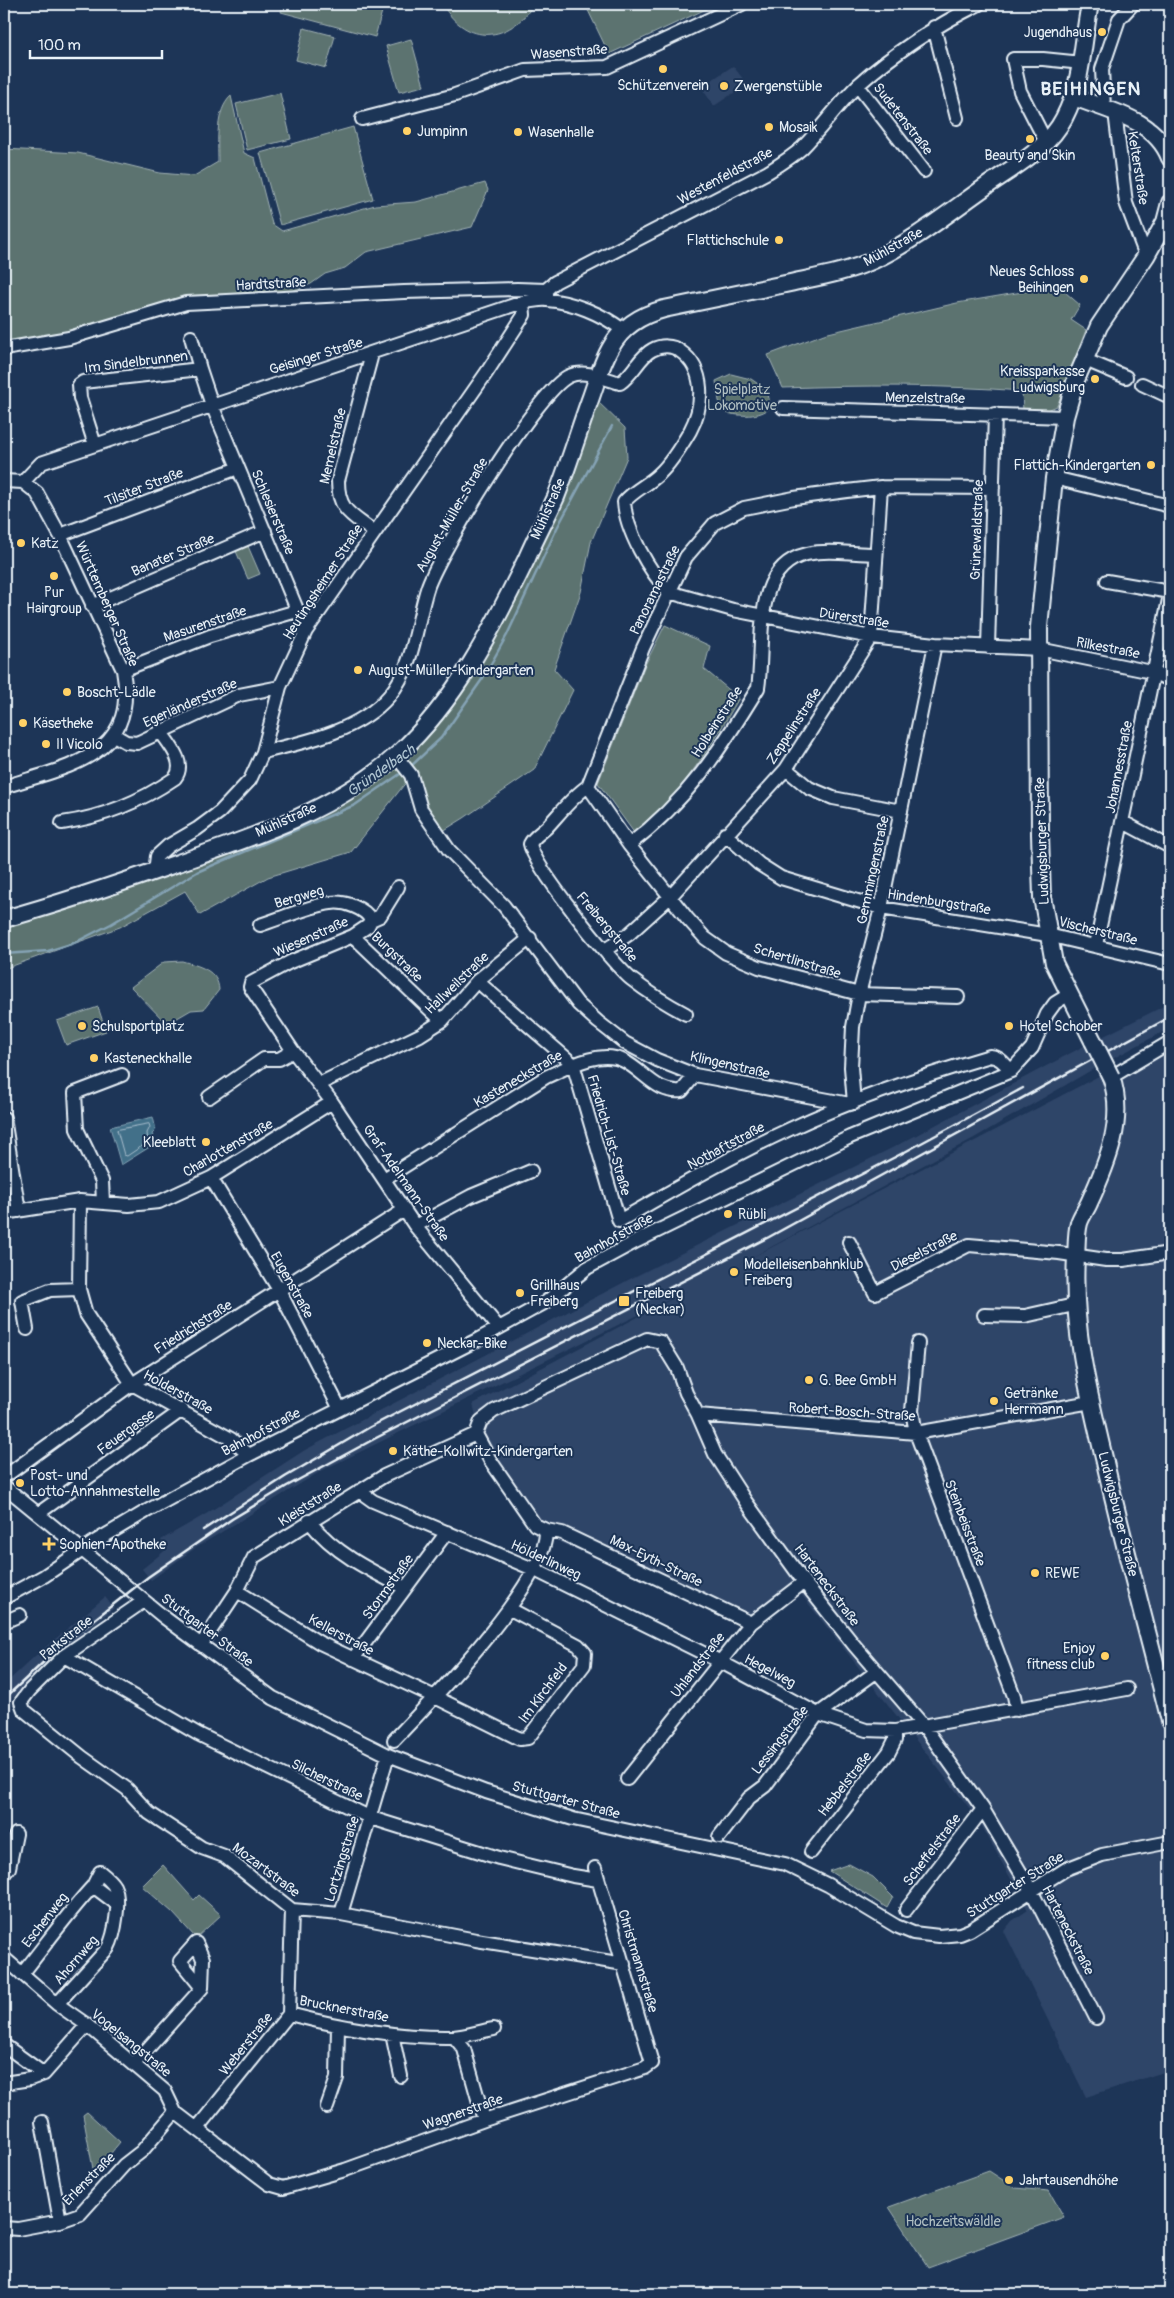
<svg xmlns="http://www.w3.org/2000/svg" width="1174" height="2298" viewBox="0 0 1174 2298" font-family="Pangolin,sans-serif">
<rect width="100%" height="100%" fill="#1d3557"/>
<filter id="ink" filterUnits="userSpaceOnUse"><feTurbulence type="fractalNoise" baseFrequency=".02" numOctaves="2"/><feDisplacementMap in="SourceGraphic" scale="10" xChannelSelector="R" yChannelSelector="G"/><feConvolveMatrix kernelMatrix="1 2 1 2 8 2 1 2 1" color-interpolation-filters="sRGB"/></filter>
<g filter="url(#ink)">
<path fill="#2f4568" d="M733,66L747,84L714,106L701,87Z
M1170,1003V1028L1112,1059L1102,1037Z
M1170,1036V2070L1086,2097L1004,1931L1012,1921L1028,1910L978,1819L800,1593L746,1625L561,1543L528,1516L484,1447L473,1404L689,1290L321,1471L194,1549L151,1580L142,1569L167,1549L161,1540L206,1514L305,1450L634,1277L894,1147L1084,1046L1095,1068L974,1138L730,1269L1137,1056Z
M105,1597L114,1608L59,1653L4,1706V1685L34,1657Z"/>
<path fill="#5b7370" stroke="#a2b2b4" d="M283,4H384L375,37L281,12Z
M442,4H534C509,43 467,46 442,4Z
M585,4H717L609,54Z
M304,28L335,36L326,68L296,60Z
M411,39L424,86L399,92L386,46Z
M280,93L291,139L247,150L236,104Z
M231,96L244,153L255,158L272,224L282,231L375,205L416,202L485,183L488,190L472,227L366,252L345,268L325,274L311,284L269,300L223,301L4,349V149L78,153L160,173L194,176L218,162C218,141 215,111 231,96Z
M353,127L373,199L280,225L260,153Z
M1058,286L1080,305L1071,320L1086,330L1057,406L1045,411H1023L1022,391C942,385 863,385 783,388L768,355L824,334L957,303Z
M731,374L751,379L767,390L771,407C759,418 741,416 726,413L719,401L716,381Z
M596,400L625,428L627,457L591,542L581,592L554,669L573,690L534,770L464,818L438,834L411,776L351,852L268,877L200,915L185,891L120,927L4,969V919L221,848L368,777L457,685Z
M247,544L260,574L248,579L235,549Z
M665,625L710,646L704,669L739,698C711,748 678,797 635,834L598,783L645,665Z
M182,961C199,966 218,970 219,990L204,1009L191,1010L167,1024L131,987L164,962Z
M98,1007L106,1031L66,1045L57,1021Z
M849,1864L873,1877L893,1897L887,1908L829,1871Z
M163,1865L194,1900L199,1895L221,1915L196,1938L172,1912L142,1886Z
M87,2112L120,2142L94,2174L83,2115Z
M989,2171L1015,2188L1049,2191L1064,2217L928,2267L889,2207Z"/>
<path fill="#436f89" stroke="#85a3b5" d="M153,1117L156,1130L152,1134L156,1143L121,1165L110,1127Z"/>
<g fill="none" stroke-linecap="round" stroke-linejoin="round">
<path stroke="#a6bdcc" stroke-width="1" d="M149,1124L150,1127L147,1133L148,1142L127,1156L124,1155L117,1130Z"/>
<path stroke="#85a3b5" stroke-width="2.5" d="M409,768L441,738L483,678L507,635L557,528L612,426
M4,954L48,951L74,943L111,924L197,872L355,805L403,772"/>
<defs>
<path id="minor" d="M934,27L957,118
M858,86L924,171
M1104,108L1102,69L1119,19L1133,4
M1118,113L1116,120L1126,203L1146,256
M362,119L455,95L525,70L607,67L742,4
M1046,142L1020,91L1013,59H1043L1082,63
M546,297V290L555,282L768,172C779,165 792,157 802,148C822,128 838,104 858,85C895,52 935,26 979,4
M191,337L200,369
M4,349L69,338L186,303L404,292L517,289L546,290
M372,354L338,481C338,511 352,515 374,532
M1083,359L1126,377
M1142,384L1170,397
M783,408L1065,417
M95,445L80,398L79,385L83,382L200,369L212,405L306,631
M1054,478L1170,506
M4,481L23,482L37,493L60,535L123,670C139,758 67,766 4,787
M23,482L41,463L523,302C531,302 540,299 547,300C573,302 602,314 623,330
M60,535L238,468
M1107,581L1170,592
M669,592L733,610L871,637L935,644L1039,649L1152,672L1170,680
M92,606L265,531
M988,647L995,414
M123,670L210,636L297,611
M114,735L126,742L137,743L239,695L280,687
M263,752C306,742 359,731 389,696C415,665 416,622 428,586C441,550 538,390 569,376C585,369 605,379 620,383C633,374 640,356 652,350C661,345 672,345 680,351C706,369 704,405 690,431C683,443 669,465 659,474C648,485 634,490 624,502C626,531 649,571 669,592
M396,756L411,775L421,809L449,850L504,906L578,1004L598,1022L625,1043L657,1060L695,1075L850,1104
M786,769L809,788L833,798L901,811
M588,786L629,845L687,918L705,938L726,953L759,967L859,994L958,997
M1123,822L1170,847
M62,823C104,817 140,802 175,778C187,763 169,744 160,731
M725,834L759,864L781,878L881,908L1048,935L1170,964
M629,845C687,801 721,749 758,688C765,646 750,567 807,554C829,549 853,554 876,554
M155,871L157,856L168,846L197,829L220,812L250,780L263,752L280,687L306,631L487,372L524,315L523,302
M398,887L380,916L371,920L368,926L353,936L290,962L251,983L250,987L293,1051L332,1102L415,1226L499,1328
M260,925C279,919 312,905 331,903C344,901 365,908 371,920
M353,936L442,1021
M1096,945L1170,595
M605,950L629,934L671,896L786,769L871,637L881,487
M477,981L573,1064L619,1221C675,1189 731,1156 790,1129C854,1099 922,1076 990,1056C1000,1057 1004,1063 1011,1071
M686,1014C667,1004 649,993 631,979C611,962 534,867 530,844C534,836 541,833 547,827C560,813 572,797 588,786L643,648L686,557L715,523L744,508L794,498L847,491L881,487L993,488
M1111,1077L1170,1042
M319,1084L420,1035L442,1021L477,981L530,938
M209,1097L264,1059H279L293,1051
M854,1103L851,1067L853,1027L859,994L881,908L935,644
M4,1118L19,1211
M211,1178L279,1290L340,1409
M384,1179L546,1077C568,1067 600,1049 624,1061C645,1072 657,1094 682,1091L695,1075
M80,1201L79,1289L86,1314L132,1384L231,1439L249,1455
M103,1202L102,1181L77,1129L75,1093L122,1075
M4,1213L80,1201L129,1205L159,1202L211,1178L332,1102
M415,1226L471,1196L531,1171
M849,1242L875,1293L969,1245L1059,1253L1106,1260H1123L1170,1253
M984,1315L1025,1316L1074,1305
M27,1329L22,1301L50,1290L79,1289
M918,1343L912,1411L916,1433L1014,1696L1017,1710
M698,1415L916,1433L1091,1402
M476,1434L481,1421L494,1411L647,1339L661,1342L677,1368L686,1393L698,1415L715,1454L746,1502L804,1582L854,1645L923,1725L983,1809L1031,1890L1096,2018
M476,1434L490,1460L535,1525L546,1530L562,1533L751,1623
M4,1477L132,1384L404,1210
M4,1486L165,1618L273,1698L388,1755L486,1792L573,1819L785,1864L828,1885L896,1926L913,1933L939,1936L960,1934L970,1930L1066,1869L1102,1855L1170,1842
M359,1491L373,1501L533,1569L719,1661L818,1714L866,1730L895,1731L1127,1689
M39,1513L182,1410
M309,1521C334,1553 369,1570 405,1588
M237,1591L320,1643L435,1697L520,1739L528,1738L584,1665L585,1653L578,1645L510,1609
M4,1598L44,1576L96,1541L145,1512L249,1455L477,1340L546,1302L587,1268L637,1241L850,1137L1011,1071L1032,1048L1047,1014L1055,1003L1068,995
M144,1601L64,1656L30,1690L21,1702L24,1710L82,1757L127,1789L149,1813L202,1848L224,1856L292,1910L341,1914L476,1940L624,1964
M4,1622L20,1615
M201,1645L237,1591L254,1557L384,1476L476,1434
M64,1656L198,1734L371,1818L499,1858L573,1876L598,1880
M353,1659L447,1532
M394,1740C431,1701 548,1582 546,1530
M627,1779L751,1623L804,1582
M719,1837L749,1798L765,1786L818,1714L876,1672
M811,1852L889,1752L895,1740V1731
M4,1874L9,1868L16,1834
M906,1910L983,1809
M341,1914L388,1755
M4,1958L57,2004L87,2025L165,2091L175,2112L269,2184L283,2188L345,2170L484,2120L645,2068L652,2063L595,1868
M22,1974C46,1944 67,1914 93,1886
M57,2004L108,1948C115,1935 121,1900 114,1886C111,1881 105,1876 100,1872L93,1886L117,1904
M289,2014C343,2028 398,2038 453,2037C466,2036 481,2031 494,2029
M392,2034L401,2076
M454,2037L464,2049L484,2120
M4,2045L44,2074
M134,2064L202,1988L203,1959L196,1943L180,1961L202,1988
M4,2083L30,2079L44,2074L87,2025
M327,2107L337,2078L338,2026
M42,2122L60,2221
M198,2127L289,2014L292,1910
M4,2228L18,2229L60,2221L80,2214L124,2165L142,2151L175,2112"/>
<path id="major" d="M1074,97C1109,111 1155,119 1170,158
M4,919C63,903 121,883 178,863C254,837 338,809 398,754C456,701 493,628 527,558C536,537 547,517 556,497C569,464 579,430 591,397C597,380 602,362 611,347C622,327 641,315 664,309C706,300 748,292 790,283C818,277 848,272 874,260C914,241 952,210 988,185C1015,166 1049,148 1064,118C1083,82 1082,43 1090,4
M1093,1041L1054,963L1042,897L1040,834L1039,627L1054,478L1065,417L1075,382L1099,326L1146,256L1165,222L1170,203
M1111,1077C1126,1119 1107,1164 1089,1203C1086,1210 1081,1216 1079,1223C1076,1234 1077,1247 1076,1257C1072,1326 1088,1391 1104,1458C1124,1546 1148,1634 1170,1721"/>
</defs>
<use href="#minor" stroke="#e8f1f8" stroke-width="16"/>
<use href="#major" stroke="#e8f1f8" stroke-width="20"/>
<use href="#minor" stroke="#1d3557" stroke-width="12"/>
<use href="#major" stroke="#1d3557" stroke-width="16"/>
<path stroke="#e8f1f8" stroke-width="2.5" d="M203,1530L285,1477L370,1427L901,1154L1023,1088
M4,1699L62,1645L148,1577L232,1519L287,1486L376,1438L769,1237L1170,1017"/>
<defs>
<path id="major-bridge" d="M1093,1041L1111,1077"/>
</defs>
<use href="#major-bridge" stroke="#e8f1f8" stroke-width="20" stroke-linecap="butt"/>
<use href="#major-bridge" stroke="#1d3557" stroke-width="16"/>
</g>
</g>
<g fill="#ffd166" stroke="#1d3557" stroke-width="2">
<circle cx="1102" cy="32" r="5"/>
<circle cx="663" cy="69" r="5"/>
<circle cx="724" cy="86" r="5"/>
<circle cx="769" cy="127" r="5"/>
<circle cx="407" cy="131" r="5"/>
<circle cx="518" cy="132" r="5"/>
<circle cx="1030" cy="139" r="5"/>
<circle cx="779" cy="240" r="5"/>
<circle cx="1084" cy="279" r="5"/>
<circle cx="1095" cy="379" r="5"/>
<circle cx="1151" cy="465" r="5"/>
<circle cx="21" cy="543" r="5"/>
<circle cx="54" cy="576" r="5"/>
<circle cx="358" cy="670" r="5"/>
<circle cx="67" cy="692" r="5"/>
<circle cx="23" cy="723" r="5"/>
<circle cx="46" cy="744" r="5"/>
<circle cx="82" cy="1026" r="5"/>
<circle cx="1009" cy="1026" r="5"/>
<circle cx="94" cy="1058" r="5"/>
<circle cx="206" cy="1142" r="5"/>
<circle cx="728" cy="1214" r="5"/>
<circle cx="734" cy="1272" r="5"/>
<circle cx="520" cy="1293" r="5"/>
<rect x="618" y="1295" width="12" height="12" rx="2.5"/>
<circle cx="427" cy="1343" r="5"/>
<circle cx="809" cy="1380" r="5"/>
<circle cx="994" cy="1401" r="5"/>
<circle cx="393" cy="1451" r="5"/>
<circle cx="20" cy="1483" r="5"/>
<path d="M46.5 1536.5h5v5h5v5h-5v5h-5v-5h-5v-5h5z"/>
<circle cx="1035" cy="1573" r="5"/>
<circle cx="1105" cy="1656" r="5"/>
<circle cx="1009" cy="2180" r="5"/>
</g>
<g text-anchor="middle" dominant-baseline="central" stroke-width="4" stroke-linejoin="round" paint-order="stroke">
<g font-size="14" fill="#e8f1f8" stroke="#1d3557" text-anchor="start">
<text x="1092" y="32" text-anchor="end">Jugendhaus</text>
<text x="663" y="85" text-anchor="middle">Schützenverein</text>
<text x="734" y="86">Zwergenstüble</text>
<text x="779" y="127">Mosaik</text>
<text x="417" y="131">Jumpinn</text>
<text x="528" y="132">Wasenhalle</text>
<text x="1030" y="155" text-anchor="middle">Beauty and Skin</text>
<text x="769" y="240" text-anchor="end">Flattichschule</text>
<text x="1074" y="271" text-anchor="end">Neues Schloss<tspan x="1074" dy="16">Beihingen</tspan></text>
<text x="1085" y="371" text-anchor="end">Kreissparkasse<tspan x="1085" dy="16">Ludwigsburg</tspan></text>
<text x="1141" y="465" text-anchor="end">Flattich-Kindergarten</text>
<text x="31" y="543">Katz</text>
<text x="54" y="592" text-anchor="middle">Pur<tspan x="54" dy="16">Hairgroup</tspan></text>
<text x="368" y="670">August-Müller-Kindergarten</text>
<text x="77" y="692">Boscht-Lädle</text>
<text x="33" y="723">Käsetheke</text>
<text x="56" y="744">Il Vicolo</text>
<text x="92" y="1026">Schulsportplatz</text>
<text x="1019" y="1026">Hotel Schober</text>
<text x="104" y="1058">Kasteneckhalle</text>
<text x="196" y="1142" text-anchor="end">Kleeblatt</text>
<text x="738" y="1214">Rübli</text>
<text x="744" y="1264">Modelleisenbahnklub<tspan x="744" dy="16">Freiberg</tspan></text>
<text x="530" y="1285">Grillhaus<tspan x="530" dy="16">Freiberg</tspan></text>
<text x="635" y="1293">Freiberg<tspan x="635" dy="16">(Neckar)</tspan></text>
<text x="437" y="1343">Neckar-Bike</text>
<text x="819" y="1380">G. Bee GmbH</text>
<text x="1004" y="1393">Getränke<tspan x="1004" dy="16">Herrmann</tspan></text>
<text x="403" y="1451">Käthe-Kollwitz-Kindergarten</text>
<text x="30" y="1475">Post- und<tspan x="30" dy="16">Lotto-Annahmestelle</tspan></text>
<text x="59" y="1544">Sophien-Apotheke</text>
<text x="1045" y="1573">REWE</text>
<text x="1095" y="1648" text-anchor="end">Enjoy<tspan x="1095" dy="16">fitness club</tspan></text>
<text x="1019" y="2180">Jahrtausendhöhe</text>
</g>
<g font-size="14" fill="#e8f1f8" stroke="#1d3557">
<text transform="translate(569 52) rotate(-4)">Wasenstraße</text>
<text transform="translate(903 119) rotate(52)">Sudetenstraße</text>
<text transform="translate(1138 168) rotate(81)">Kelterstraße</text>
<text transform="translate(725 176) rotate(-28)">Westenfeldstraße</text>
<text transform="translate(893 247) rotate(-29)">Mühlstraße</text>
<text transform="translate(271 284) rotate(-3)">Hardtstraße</text>
<text transform="translate(316 356) rotate(-17)">Geisinger Straße</text>
<text transform="translate(136 362) rotate(-7)">Im Sindelbrunnen</text>
<text transform="translate(925 398) rotate(1)">Menzelstraße</text>
<text transform="translate(333 446) rotate(-77)">Memelstraße</text>
<text transform="translate(144 487) rotate(-21)">Tilsiter Straße</text>
<text transform="translate(548 509) rotate(-66)">Mühlstraße</text>
<text transform="translate(273 512) rotate(67)">Schlesierstraße</text>
<text transform="translate(452 515) rotate(-60)">August-Müller-Straße</text>
<text transform="translate(977 530) rotate(-88)">Grünewaldstraße</text>
<text transform="translate(173 555) rotate(-23)">Banater Straße</text>
<text transform="translate(323 582) rotate(-57)">Heutingsheimer Straße</text>
<text transform="translate(655 590) rotate(-64)">Panoramastraße</text>
<text transform="translate(107 604) rotate(66)">Württemberger Straße</text>
<text transform="translate(854 618) rotate(9)">Dürerstraße</text>
<text transform="translate(205 624) rotate(-19)">Masurenstraße</text>
<text transform="translate(1108 648) rotate(11)">Rilkestraße</text>
<text transform="translate(190 703) rotate(-24)">Egerländerstraße</text>
<text transform="translate(717 722) rotate(-57)">Holbeinstraße</text>
<text transform="translate(794 726) rotate(-57)">Zeppelinstraße</text>
<text transform="translate(1119 767) rotate(-79)">Johannesstraße</text>
<text transform="translate(286 820) rotate(-24)">Mühlstraße</text>
<text transform="translate(1042 841) rotate(-92)">Ludwigsburger Straße</text>
<text transform="translate(873 870) rotate(-78)">Gemmingenstraße</text>
<text transform="translate(299 897) rotate(-16)">Bergweg</text>
<text transform="translate(939 902) rotate(9)">Hindenburgstraße</text>
<text transform="translate(607 927) rotate(50)">Freibergstraße</text>
<text transform="translate(1098 931) rotate(14)">Vischerstraße</text>
<text transform="translate(311 937) rotate(-24)">Wiesenstraße</text>
<text transform="translate(397 957) rotate(44)">Burgstraße</text>
<text transform="translate(797 961) rotate(17)">Schertlinstraße</text>
<text transform="translate(457 983) rotate(-44)">Hallweilstraße</text>
<text transform="translate(730 1065) rotate(13)">Klingenstraße</text>
<text transform="translate(518 1079) rotate(-30)">Kasteneckstraße</text>
<text transform="translate(609 1135) rotate(74)">Friedrich-List-Straße</text>
<text transform="translate(726 1146) rotate(-28)">Nothaftstraße</text>
<text transform="translate(228 1148) rotate(-30)">Charlottenstraße</text>
<text transform="translate(406 1183) rotate(55)">Graf-Adelmann-Straße</text>
<text transform="translate(614 1238) rotate(-29)">Bahnhofstraße</text>
<text transform="translate(924 1251) rotate(-27)">Dieselstraße</text>
<text transform="translate(292 1285) rotate(61)">Eugenstraße</text>
<text transform="translate(193 1327) rotate(-32)">Friedrichstraße</text>
<text transform="translate(178 1392) rotate(29)">Holderstraße</text>
<text transform="translate(852 1412) rotate(4)">Robert-Bosch-Straße</text>
<text transform="translate(126 1432) rotate(-36)">Feuergasse</text>
<text transform="translate(261 1432) rotate(-28)">Bahnhofstraße</text>
<text transform="translate(310 1504) rotate(-32)">Kleiststraße</text>
<text transform="translate(1118 1514) rotate(76)">Ludwigsburger Straße</text>
<text transform="translate(965 1523) rotate(69)">Steinbeisstraße</text>
<text transform="translate(546 1560) rotate(25)">Hölderlinweg</text>
<text transform="translate(656 1561) rotate(26)">Max-Eyth-Straße</text>
<text transform="translate(827 1585) rotate(53)">Harteneckstraße</text>
<text transform="translate(388 1587) rotate(-54)">Stormstraße</text>
<text transform="translate(207 1630) rotate(37)">Stuttgarter Straße</text>
<text transform="translate(341 1635) rotate(28)">Kellerstraße</text>
<text transform="translate(66 1638) rotate(-38)">Parkstraße</text>
<text transform="translate(698 1665) rotate(-52)">Uhlandstraße</text>
<text transform="translate(770 1671) rotate(28)">Hegelweg</text>
<text transform="translate(543 1693) rotate(-53)">Im Kirchfeld</text>
<text transform="translate(780 1740) rotate(-52)">Lessingstraße</text>
<text transform="translate(327 1780) rotate(26)">Silcherstraße</text>
<text transform="translate(845 1784) rotate(-52)">Hebbelstraße</text>
<text transform="translate(566 1800) rotate(15)">Stuttgarter Straße</text>
<text transform="translate(932 1850) rotate(-53)">Scheffelstraße</text>
<text transform="translate(342 1859) rotate(-73)">Lortzingstraße</text>
<text transform="translate(266 1870) rotate(37)">Mozartstraße</text>
<text transform="translate(1015 1885) rotate(-32)">Stuttgarter Straße</text>
<text transform="translate(45 1920) rotate(-52)">Eschenweg</text>
<text transform="translate(1068 1930) rotate(63)">Harteneckstraße</text>
<text transform="translate(76 1960) rotate(-49)">Ahornweg</text>
<text transform="translate(638 1961) rotate(73)">Christmannstraße</text>
<text transform="translate(344 2009) rotate(11)">Brucknerstraße</text>
<text transform="translate(131 2043) rotate(39)">Vogelsangstraße</text>
<text transform="translate(246 2044) rotate(-51)">Weberstraße</text>
<text transform="translate(463 2112) rotate(-19)">Wagnerstraße</text>
<text transform="translate(89 2179) rotate(-45)">Erlenstraße</text>
</g>
<g font-size="14" fill="#b0bfc2" stroke="#1d3557">
<text x="742" y="389">Spielplatz<tspan x="742" dy="16">Lokomotive</tspan></text>
<text x="953" y="2221">Hochzeitswäldle</text>
</g>
<g font-size="15" font-style="italic" fill="#aec4d1" stroke="#1d3557">
<text transform="translate(381 771) rotate(-35)">Gründelbach</text>
</g>
<g font-size="19" font-weight="bold" letter-spacing="1" fill="#e8f1f8" stroke="#1d3557">
<text x="1091" y="89">BEIHINGEN</text>
</g>
</g>
<rect width="1174" height="2298" fill="none" stroke="#1d3557" stroke-width="20"/>
<rect x="10" y="10" width="1154" height="2278" fill="none" stroke="#e8f1f8" stroke-width="2" filter="url(#ink)"/>
<path d="M30 50v8h132v-8" fill="none" stroke="#e8f1f8" stroke-width="2.5"/>
<text x="38" y="50" font-size="15" fill="#e8f1f8" stroke="#1d3557" stroke-width="4" paint-order="stroke">100 m</text>
</svg>
